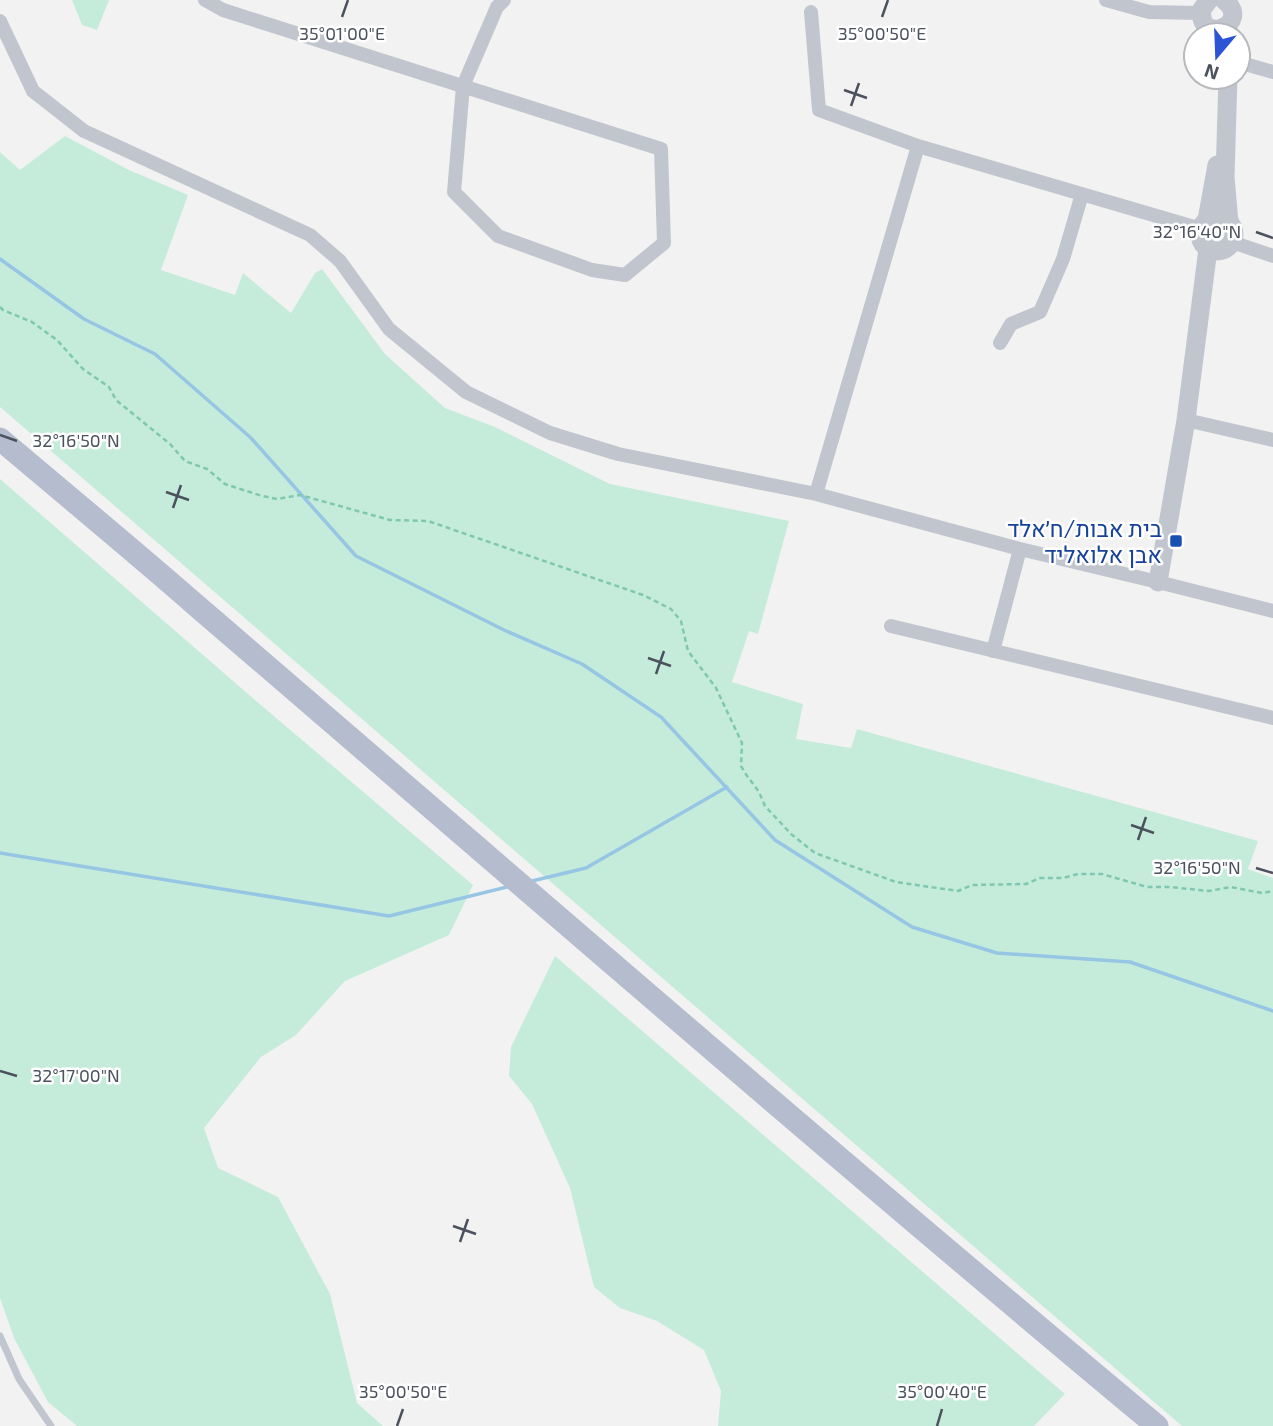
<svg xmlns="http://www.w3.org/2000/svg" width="1273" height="1426" viewBox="0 0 1273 1426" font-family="'Exo 2',Heebo,sans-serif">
<rect width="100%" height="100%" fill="#f3f2f2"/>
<path fill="#c5ecdb" d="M72,0H109L97,30L82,25Z
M65,136L129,170L188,195L161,270L235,295L243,273L291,313L315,273L322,269L385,354L445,408L495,427L610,484L789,521L758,634L749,631L732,682L803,704L796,739L851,748L857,729L1258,841L1248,869L1273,878V1426H1182L0,407V152L20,170Z
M0,479L255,700L473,885L449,935L345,981L296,1035L261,1057L204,1128L218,1168L278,1197L330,1294L357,1403L383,1426H77L48,1402L14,1338L0,1298Z
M555,956L1065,1394L1034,1426H718L721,1391L704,1350L657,1321L620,1308L594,1287L570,1188L532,1104L509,1076L511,1047Z"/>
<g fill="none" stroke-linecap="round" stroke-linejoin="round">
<path stroke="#97c5e4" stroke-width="3.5" d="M0,259L84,319L155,354L250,437L356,556L504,630L582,664L661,717L775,840L912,927L997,953L1130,962L1273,1011
M0,853L389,916L511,886
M532,881L586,868L727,787"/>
<path stroke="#80c7b1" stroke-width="2.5" stroke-dasharray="5 3.5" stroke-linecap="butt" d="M0,307L3,310L32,322L57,340L83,369L109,387L116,400L170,444L185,461L207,469L225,484L262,496L277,499L300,495L390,520L428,521L643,595L671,609L681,621L688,651L716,688L742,743L741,766L745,773L759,792L765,806L791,834L815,853L896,882L958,891L972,885L1026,884L1040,878H1063L1078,874H1102L1147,887H1170L1209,891L1231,887L1262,893L1273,891"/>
<path stroke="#c1c6ce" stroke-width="7" d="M0,1336L19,1379L51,1426"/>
<path stroke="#c1c6ce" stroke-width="14" d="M205,0L223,10L661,149L664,243L625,275L592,270L498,236L454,192L463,86L497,7L504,0
M1106,0L1149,12L1201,13
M811,12L819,110L918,146L1201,229
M0,21L33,91L84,131L310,235L340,261L389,329L466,392L550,433L618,454L816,494L1020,549L1158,582L1273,611
M1238,62L1273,72
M1232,242L1273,256
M1000,343L1011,324L1040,312L1063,259L1082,194
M1186,420L1273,440
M816,494L918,146
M891,626L1273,718
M993,651L1020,549"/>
<path stroke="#c1c6ce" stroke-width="19" d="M1209,0L1202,9C1197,47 1254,24 1224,0
M1228,77L1225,177L1229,222
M1200 234a17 17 0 1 1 34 0a17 17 0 1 1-34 0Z
M1207,220L1217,165
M1158,582L1186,420L1208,249"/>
<path stroke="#b4bccd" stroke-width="23" d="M0,439C66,495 133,550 198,607C517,881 834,1157 1157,1426"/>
</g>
<path fill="none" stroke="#4b515d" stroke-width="2.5" d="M342,17L348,0M882,17L888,0M844,90L867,98M851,106L859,83M1256,232L1273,238M0,435L17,441M166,492L189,500M173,508L181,485M648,658L671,666M656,674L664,651M1131,825L1154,833M1138,840L1146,817M1256,868L1273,873M0,1071L17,1076M453,1226L476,1234M460,1242L468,1219M397,1426L403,1409M937,1426L942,1409"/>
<rect fill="#1a4fb4" stroke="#fff" stroke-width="2.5" x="1169" y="534" width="14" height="14" rx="3.5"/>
<g text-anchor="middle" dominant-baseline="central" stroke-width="5" stroke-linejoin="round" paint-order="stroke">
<g font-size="23" fill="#164399" stroke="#fff" text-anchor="end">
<text x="1162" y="528">בית אבות/ח׳אלד<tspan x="1162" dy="26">אבן אלואליד</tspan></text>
</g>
</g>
<g font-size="18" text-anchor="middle" fill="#4b515d" stroke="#fff" stroke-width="5" stroke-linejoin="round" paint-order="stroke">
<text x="342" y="40">35°01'00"E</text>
<text x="882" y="40">35°00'50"E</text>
<text x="1197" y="238">32°16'40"N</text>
<text x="76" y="447">32°16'50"N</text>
<text x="1197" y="874">32°16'50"N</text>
<text x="76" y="1082">32°17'00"N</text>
<text x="403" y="1398">35°00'50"E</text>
<text x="942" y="1398">35°00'40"E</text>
</g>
<g transform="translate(1217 56) rotate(199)"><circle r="33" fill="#ffffff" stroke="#b7b9be" stroke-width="2"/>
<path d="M0-5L12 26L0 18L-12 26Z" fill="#2b55d4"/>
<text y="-10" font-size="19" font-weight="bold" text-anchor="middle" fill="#4b515d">N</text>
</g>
</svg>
